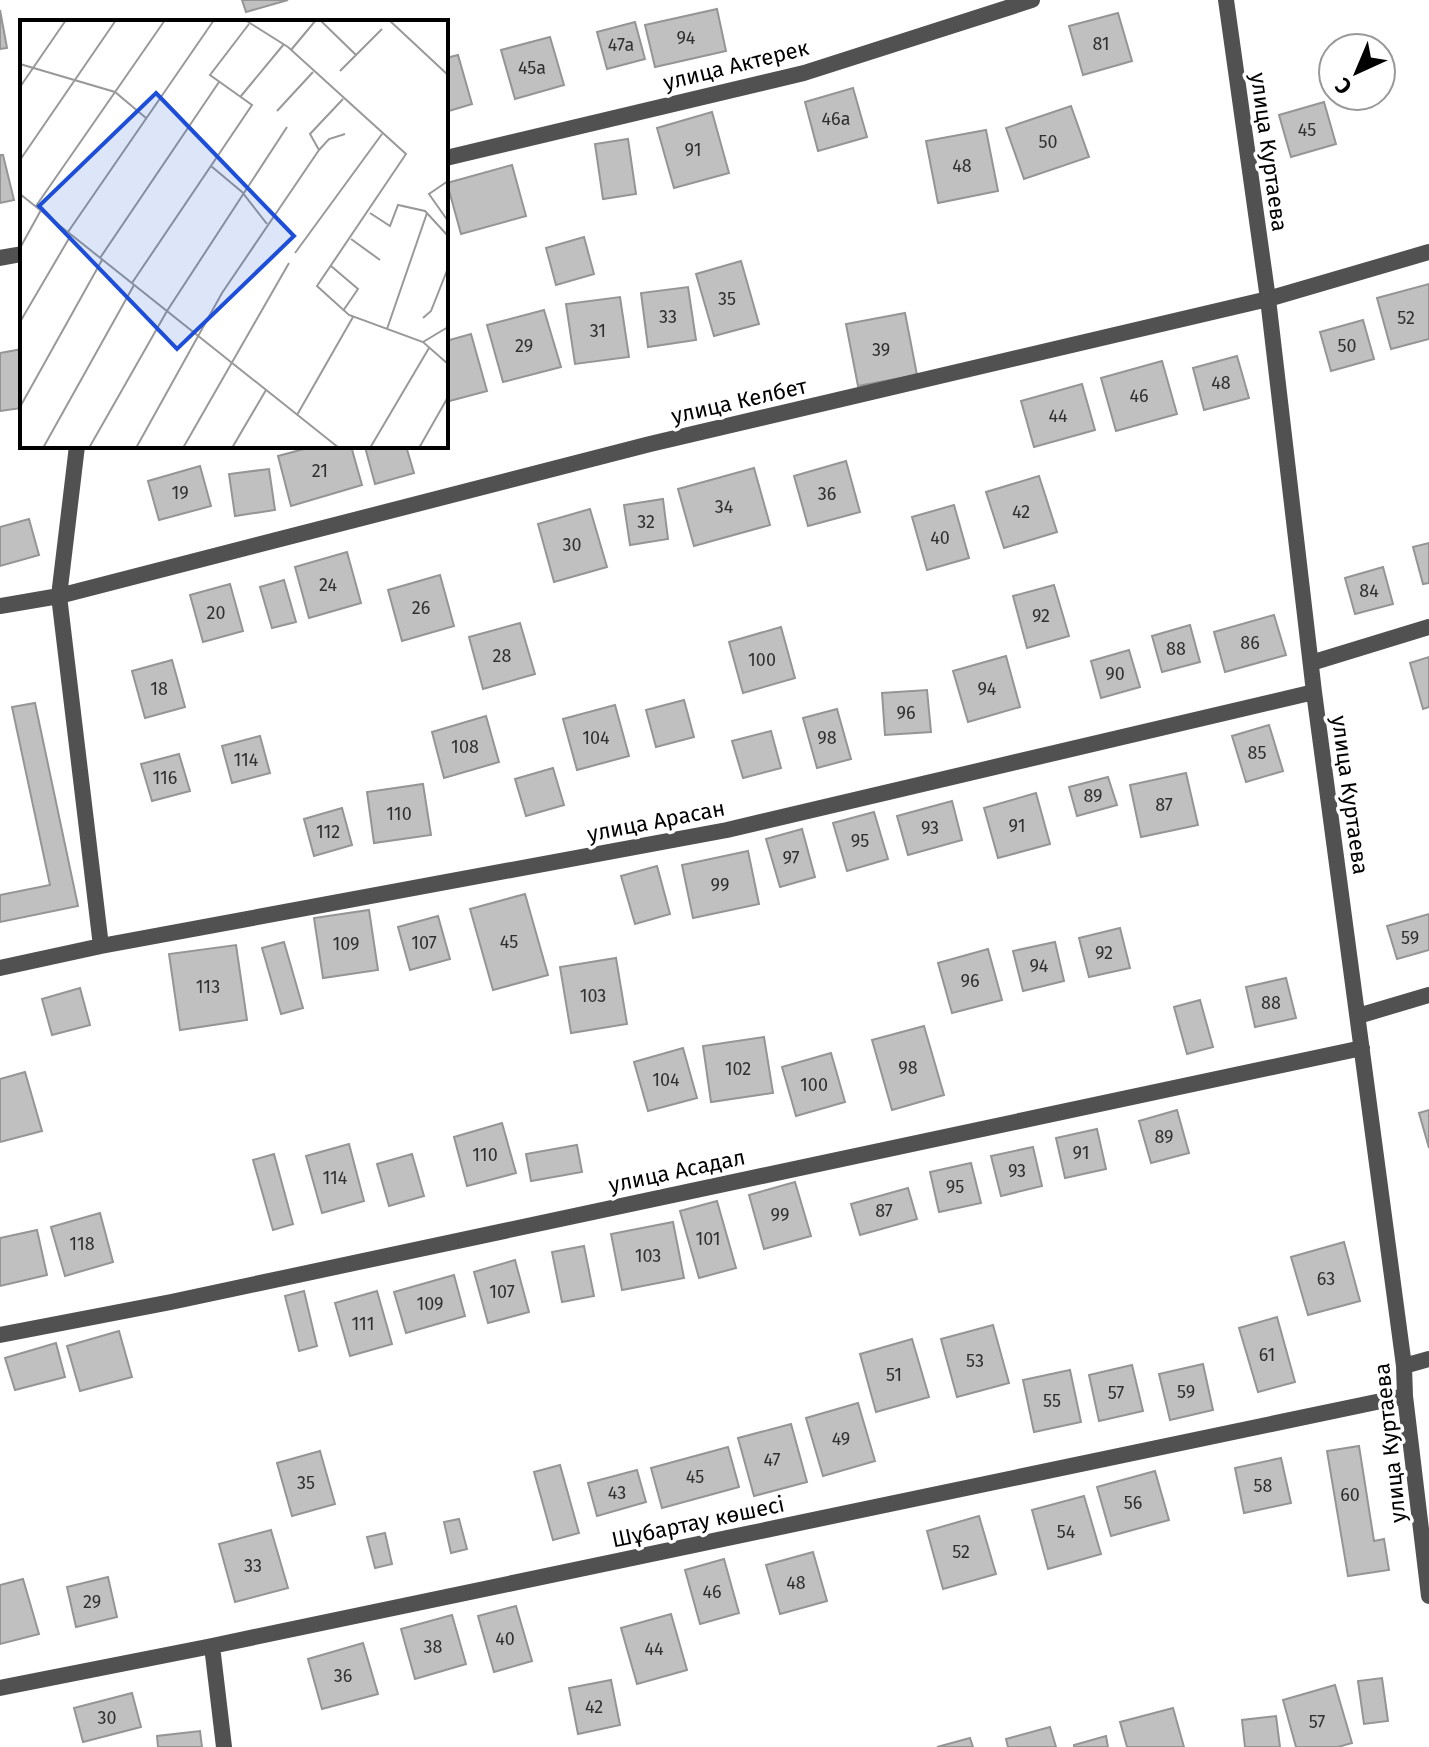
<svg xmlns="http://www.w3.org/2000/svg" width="1429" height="1747" viewBox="0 0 1429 1747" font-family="'Fira Sans',sans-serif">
<rect width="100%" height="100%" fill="#fff"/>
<path fill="#c0c0c0" stroke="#959595" stroke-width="2" d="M242,0H288L246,12Z
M717,9L726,51L655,67L645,25Z
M0,10L7,48L0,49Z
M1118,13L1132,61L1083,75L1069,26Z
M635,22L645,59L607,69L597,32Z
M550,37L564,85L515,99L501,50Z
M458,55L472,104L449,111L446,101V58Z
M853,88L867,137L818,151L805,102Z
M1324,102L1336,144L1291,157L1279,115Z
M1071,106L1089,157L1024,179L1006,128Z
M712,112L729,173L674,188L657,128Z
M986,130L998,191L938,203L926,141Z
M628,139L636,194L603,199L595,144Z
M0,155H3L14,200L0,203Z
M512,165L526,216L461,234L447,183Z
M584,237L594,274L556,285L546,248Z
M741,261L759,324L714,336L696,274Z
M1429,284V339L1391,349L1377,298Z
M688,287L696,340L648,347L641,293Z
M620,297L629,357L575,364L566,304Z
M544,310L561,367L503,382L487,325Z
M905,313L917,375L858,386L846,324Z
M1363,320L1374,359L1331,371L1320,332Z
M471,334L487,391L446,402V341Z
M22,349V408L0,411V353Z
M1237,356L1249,398L1204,410L1193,368Z
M1162,361L1177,414L1116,431L1101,378Z
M1082,384L1095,430L1034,447L1021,401Z
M315,446H351L362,485L291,506L278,456Z
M406,446L414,473L375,484L365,447Z
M846,461L860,512L808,526L794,476Z
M200,466L211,506L159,520L148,481Z
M754,468L770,525L694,546L678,489Z
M269,469L275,510L235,516L229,474Z
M1039,476L1057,532L1004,548L986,492Z
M663,499L668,539L630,545L624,505Z
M954,505L969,558L927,570L912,517Z
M590,509L607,567L554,582L538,524Z
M29,519L39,555L0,566V527Z
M1429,543V583L1423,584L1413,547Z
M347,552L361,603L309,618L295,567Z
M1383,567L1393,604L1355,614L1345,578Z
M440,575L454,626L402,641L388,590Z
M284,580L296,622L272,628L260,587Z
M230,584L243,631L203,642L190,595Z
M1054,585L1069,636L1027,648L1013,596Z
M1274,615L1286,655L1225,672L1214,632Z
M520,623L535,674L483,689L469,637Z
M1190,625L1200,662L1162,672L1152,636Z
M781,627L795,678L743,693L729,642Z
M1129,650L1140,687L1101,698L1091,661Z
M1006,656L1020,707L968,722L953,671Z
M1429,657V707L1423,709L1410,663Z
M172,660L185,707L145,718L132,671Z
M927,690L931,732L885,735L882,693Z
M684,700L694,737L656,747L646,710Z
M35,703L78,906L0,922V895L50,885L12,707Z
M615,705L629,756L577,770L563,719Z
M837,709L851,759L817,768L803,718Z
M486,716L499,762L444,778L432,732Z
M1269,725L1283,771L1246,782L1232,736Z
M771,731L781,768L743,778L732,741Z
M260,736L270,773L232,783L222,746Z
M179,754L190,791L152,801L141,764Z
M553,768L564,805L526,816L515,779Z
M1186,773L1198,825L1141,837L1130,785Z
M1108,777L1117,805L1077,816L1069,787Z
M423,784L431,835L374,843L367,792Z
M1036,793L1050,844L998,858L984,808Z
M952,801L962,840L908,855L897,816Z
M342,808L352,845L314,856L304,819Z
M874,812L888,859L847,871L833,823Z
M802,829L815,877L780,887L766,839Z
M748,851L759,904L693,918L682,865Z
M657,866L670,914L635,924L621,876Z
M525,894L548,975L493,990L470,909Z
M369,910L378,970L323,978L314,918Z
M1429,914V950L1397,959L1387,926Z
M438,916L450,959L410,970L398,927Z
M1120,928L1130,968L1089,977L1079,938Z
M284,942L303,1008L281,1014L262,948Z
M1055,942L1064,981L1023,991L1013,951Z
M236,945L247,1020L180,1030L169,954Z
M988,949L1002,1000L952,1013L938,963Z
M616,958L627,1024L571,1033L560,967Z
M1286,978L1296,1018L1255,1027L1246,987Z
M80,988L90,1025L52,1035L42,999Z
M1200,1000L1213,1047L1187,1054L1174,1007Z
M924,1026L944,1095L892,1110L872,1040Z
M764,1037L773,1093L711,1102L703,1046Z
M683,1048L697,1098L648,1111L634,1062Z
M831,1053L845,1102L796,1116L782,1067Z
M25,1072L42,1131L0,1142V1079Z
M1177,1110L1189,1153L1151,1163L1139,1121Z
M1429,1110V1148L1419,1113Z
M502,1123L516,1173L467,1186L454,1137Z
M1097,1129L1106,1169L1065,1178L1056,1138Z
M349,1144L364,1201L322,1213L306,1156Z
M577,1145L582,1172L531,1181L526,1154Z
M1033,1147L1042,1186L1001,1196L991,1156Z
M274,1154L293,1224L273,1230L253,1160Z
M412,1154L424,1196L389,1206L377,1164Z
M971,1163L981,1203L939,1212L930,1172Z
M795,1182L811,1236L764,1249L749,1195Z
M908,1188L917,1219L860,1235L851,1204Z
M717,1201L736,1268L699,1278L680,1211Z
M100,1213L113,1262L65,1276L51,1227Z
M673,1222L684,1278L622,1290L611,1234Z
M37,1230L47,1275L0,1286V1238Z
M1344,1242L1360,1301L1308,1315L1291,1257Z
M584,1246L594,1296L562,1302L552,1252Z
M515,1260L529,1312L488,1323L474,1272Z
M454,1275L465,1316L406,1333L394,1292Z
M304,1291L317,1346L299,1351L285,1296Z
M377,1291L392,1344L350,1356L335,1303Z
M1277,1317L1295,1382L1258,1392L1239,1328Z
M993,1325L1009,1383L957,1397L941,1339Z
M119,1331L132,1377L80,1391L67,1346Z
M912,1339L929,1397L876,1412L860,1354Z
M56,1343L65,1377L15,1390L5,1358Z
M1203,1364L1213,1410L1170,1420L1159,1374Z
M1132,1365L1143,1411L1099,1421L1089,1375Z
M1070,1370L1081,1422L1034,1432L1023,1380Z
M858,1403L875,1461L823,1476L806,1418Z
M791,1424L807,1482L754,1496L738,1438Z
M1359,1446L1374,1541L1384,1539L1389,1570L1348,1576L1327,1451Z
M728,1447L739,1487L662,1508L651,1468Z
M320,1451L335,1504L292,1516L277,1463Z
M1281,1458L1291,1503L1244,1513L1235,1468Z
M560,1465L579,1533L553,1540L534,1472Z
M637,1470L646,1502L597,1516L588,1483Z
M1155,1471L1169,1520L1111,1536L1097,1487Z
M1084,1496L1101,1554L1048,1569L1032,1510Z
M979,1516L996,1574L943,1589L927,1531Z
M459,1519L467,1549L451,1553L444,1522Z
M271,1530L288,1588L235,1602L219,1544Z
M385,1533L392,1564L375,1568L367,1537Z
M813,1552L827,1601L780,1614L766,1565Z
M724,1559L739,1613L700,1624L685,1570Z
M108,1577L117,1617L76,1627L67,1587Z
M23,1579L39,1634L0,1644V1585Z
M516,1606L532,1661L494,1672L478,1616Z
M671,1614L687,1670L637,1684L621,1628Z
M452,1615L466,1664L415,1679L401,1629Z
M363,1643L378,1694L322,1709L308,1659Z
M1382,1678L1388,1721L1364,1724L1358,1681Z
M611,1680L620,1725L578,1734L569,1688Z
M1335,1685L1352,1743L1338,1747H1296L1283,1700Z
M132,1693L141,1727L83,1742L74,1708Z
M1173,1708L1184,1747H1127L1120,1722Z
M1276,1716L1280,1747H1245L1242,1720Z
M1050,1727L1056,1747H1008L1006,1739Z
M200,1731L202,1747H158L157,1736Z
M1106,1736L1108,1747H1074V1745Z
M970,1738L973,1747H937Z"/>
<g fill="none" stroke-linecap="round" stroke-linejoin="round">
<path stroke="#515151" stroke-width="16" d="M1226,0L1268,299L1314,692L1404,1366L1405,1396L1429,1596
M446,158L804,73L1032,0
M0,258L22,254
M77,446L59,596L101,946
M0,606L59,596L650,444L1268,299L1429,252
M1311,663L1429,627
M0,968L101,946L727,830L1314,692
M1358,1016L1429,995
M0,1335L171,1302L1362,1048
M1404,1366L1429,1359
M212,1646L224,1747
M0,1688L212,1646L1405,1396"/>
</g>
<g text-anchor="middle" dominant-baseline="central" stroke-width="7" stroke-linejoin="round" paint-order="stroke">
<g font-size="18" fill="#303030">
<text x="686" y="38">94</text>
<text x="1101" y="44">81</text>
<text x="621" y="45">47а</text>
<text x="532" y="68">45а</text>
<text x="836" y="119">46а</text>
<text x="1307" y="130">45</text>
<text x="1048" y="142">50</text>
<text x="693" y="150">91</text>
<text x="962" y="166">48</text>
<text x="727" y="299">35</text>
<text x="668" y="317">33</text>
<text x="1406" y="318">52</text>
<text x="598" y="331">31</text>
<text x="524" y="346">29</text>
<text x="1347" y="346">50</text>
<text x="881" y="350">39</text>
<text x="1221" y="383">48</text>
<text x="1139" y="396">46</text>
<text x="1058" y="416">44</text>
<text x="320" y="471">21</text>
<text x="180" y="493">19</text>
<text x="827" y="494">36</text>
<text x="724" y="507">34</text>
<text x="1021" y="512">42</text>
<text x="646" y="522">32</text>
<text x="940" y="538">40</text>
<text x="572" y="545">30</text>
<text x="328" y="585">24</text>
<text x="1369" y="591">84</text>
<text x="421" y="608">26</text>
<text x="216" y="613">20</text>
<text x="1041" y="616">92</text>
<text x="1250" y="643">86</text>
<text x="1176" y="649">88</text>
<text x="502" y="656">28</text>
<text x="762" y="660">100</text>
<text x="1115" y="674">90</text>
<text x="159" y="689">18</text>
<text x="987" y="689">94</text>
<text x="906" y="713">96</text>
<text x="596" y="738">104</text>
<text x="827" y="738">98</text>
<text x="465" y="747">108</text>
<text x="1257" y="753">85</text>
<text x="246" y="760">114</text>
<text x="165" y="778">116</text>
<text x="1093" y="796">89</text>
<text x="1164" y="805">87</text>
<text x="399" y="814">110</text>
<text x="1017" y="826">91</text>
<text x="930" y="828">93</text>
<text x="328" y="832">112</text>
<text x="860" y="841">95</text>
<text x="791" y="858">97</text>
<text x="720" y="885">99</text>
<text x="1410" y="938">59</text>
<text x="509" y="942">45</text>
<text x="424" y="943">107</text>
<text x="346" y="944">109</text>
<text x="1104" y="953">92</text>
<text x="1039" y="966">94</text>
<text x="970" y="981">96</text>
<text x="208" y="987">113</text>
<text x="593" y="996">103</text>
<text x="1271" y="1003">88</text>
<text x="908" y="1068">98</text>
<text x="738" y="1069">102</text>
<text x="666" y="1080">104</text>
<text x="814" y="1085">100</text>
<text x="1164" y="1137">89</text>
<text x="1081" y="1153">91</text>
<text x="485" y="1155">110</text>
<text x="1017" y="1171">93</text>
<text x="335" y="1178">114</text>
<text x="955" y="1187">95</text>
<text x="884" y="1211">87</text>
<text x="780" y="1215">99</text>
<text x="708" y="1239">101</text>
<text x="82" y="1244">118</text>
<text x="648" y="1256">103</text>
<text x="1326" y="1279">63</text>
<text x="502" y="1292">107</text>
<text x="430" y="1304">109</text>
<text x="363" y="1324">111</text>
<text x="1267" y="1355">61</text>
<text x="975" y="1361">53</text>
<text x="894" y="1375">51</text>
<text x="1186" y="1392">59</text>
<text x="1116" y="1393">57</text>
<text x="1052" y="1401">55</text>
<text x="841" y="1439">49</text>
<text x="772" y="1460">47</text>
<text x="695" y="1477">45</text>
<text x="306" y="1483">35</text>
<text x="1263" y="1486">58</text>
<text x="617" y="1493">43</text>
<text x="1350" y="1495">60</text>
<text x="1133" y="1503">56</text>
<text x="1066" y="1532">54</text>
<text x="961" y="1552">52</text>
<text x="253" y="1566">33</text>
<text x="796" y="1583">48</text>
<text x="712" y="1592">46</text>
<text x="92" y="1602">29</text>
<text x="505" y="1639">40</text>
<text x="433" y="1647">38</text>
<text x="654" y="1649">44</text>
<text x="343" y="1676">36</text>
<text x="594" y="1707">42</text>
<text x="107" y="1718">30</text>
<text x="1317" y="1722">57</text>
</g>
<g font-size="22" fill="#000" stroke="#fff">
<text transform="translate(736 65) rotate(-14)">улица Актерек</text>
<text transform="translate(1269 152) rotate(82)">улица Куртаева</text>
<text transform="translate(739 401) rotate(-13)">улица Келбет</text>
<text transform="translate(1350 795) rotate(82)">улица Куртаева</text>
<text transform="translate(656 821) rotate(-11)">улица Арасан</text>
<text transform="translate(677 1171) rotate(-12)">улица Асадал</text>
<text transform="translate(1390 1443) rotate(-96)">улица Куртаева</text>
<text transform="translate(698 1522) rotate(-12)">Шұбартау көшесі</text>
</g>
</g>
<g transform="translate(20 20)">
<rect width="428" height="428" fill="#fff"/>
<path fill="none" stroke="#999" stroke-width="2" d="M225,0L268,27L386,134L297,266L329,295L403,322L428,344M300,0L336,35M369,0L428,55M271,30L296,0M0,44L95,72L126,98M320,51L362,9M0,67L46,0M221,76L264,24M257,91L293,52M299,130L309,119L325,114M0,140L96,0M191,146L222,172L247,204M428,161L409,174L428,201M0,174L319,428M16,186L145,0M350,193L370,206L378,185L405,191L428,216M48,212L194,0M331,219L360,240M0,228L21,190M275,233L362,114M80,238L199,62M311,246L338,269L323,291M112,263L232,85L190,55L229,4M403,298L411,291L428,248M0,302L51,215M367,309L407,193M403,322L428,307M0,387L82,240M277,395L333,297M23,428L114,265M69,428L147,291L267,107M116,428L202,273L299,130L290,114L323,79M163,428L269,243M212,428L246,370M350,428L409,328M399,428L428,377"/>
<path fill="#1d4ed8" fill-opacity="0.15" stroke="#1d4ed8" stroke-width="4" d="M136,73L274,216L157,329L19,186Z"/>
<rect width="428" height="428" fill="none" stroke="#000" stroke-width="4"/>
</g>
<g transform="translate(1357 72) rotate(224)"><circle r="38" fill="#ffffff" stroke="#999999" stroke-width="2"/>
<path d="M0-6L14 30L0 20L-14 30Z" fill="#000000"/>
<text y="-12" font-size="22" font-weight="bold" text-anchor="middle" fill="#000000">С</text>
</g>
</svg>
